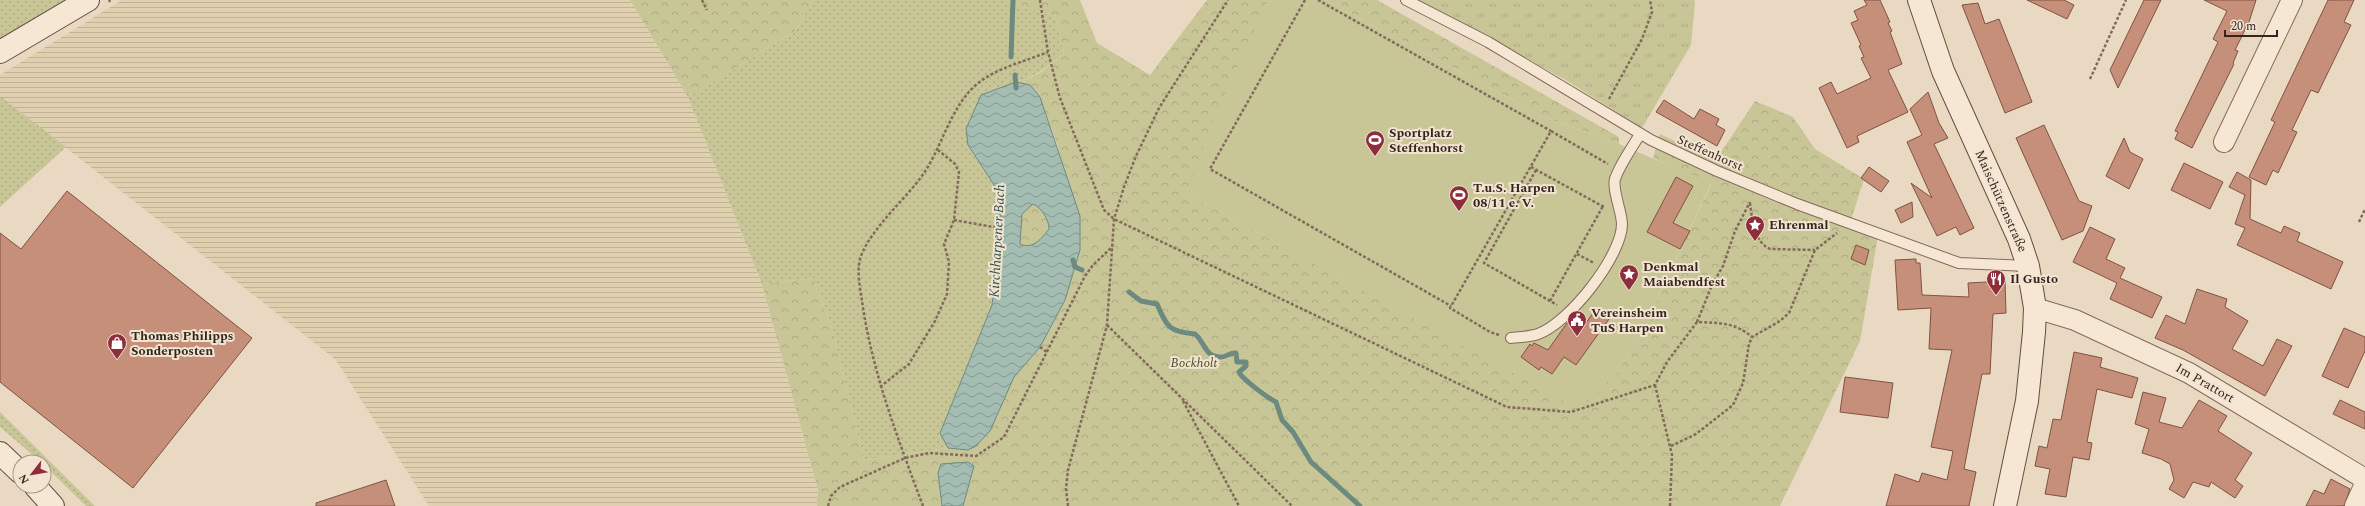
<svg xmlns="http://www.w3.org/2000/svg" width="2365" height="506" viewBox="0 0 2365 506" font-family="Spectral,serif">
<defs>
<pattern id="farmland-rules" width="6" height="5" patternUnits="userSpaceOnUse"><rect width="6" height="5" fill="#dfd1b0"/><path d="M0 2.5h6" fill="none" stroke="#c0b397"/></pattern>
<pattern id="grass-dots" width="8" height="8" patternUnits="userSpaceOnUse"><rect width="8" height="8" fill="#c8c697"/><path d="M2 2h.1M6 6h.1" fill="none" stroke="#acaa82" stroke-width="1.8" stroke-linecap="round"/></pattern>
<pattern id="forest-crowns" width="20" height="18" patternUnits="userSpaceOnUse"><rect width="20" height="18" fill="#c8c697"/><path d="M2 6a3 3 0 1 1 6 0M12 15a3 3 0 1 1 6 0" fill="none" stroke="#acaa82"/></pattern>
<pattern id="park-tufts" width="24" height="20" patternUnits="userSpaceOnUse"><rect width="24" height="20" fill="#c8c697"/><path d="M3 7l-1-3M5 7V3M7 7l1-3M15 17l-1-3M17 17v-4M19 17l1-3" fill="none" stroke="#acaa82"/></pattern>
<pattern id="water-waves" width="16" height="10" patternUnits="userSpaceOnUse"><rect width="16" height="10" fill="#a4bdb2"/><path d="M0 5q4-4 8 0t8 0" fill="none" stroke="#869990"/></pattern>
</defs>
<rect width="100%" height="100%" fill="#ead9c2"/>
<path fill="url(#farmland-rules)" d="M122,0H630L688,97L762,284L818,490L817,506H429L335,359L0,96V75Z"/>
<path fill="url(#grass-dots)" d="M0,0H72L0,43Z
M814,0H1008L1010,3L1055,16L1064,52C1037,80 1016,82 982,95L968,146L1000,194V240L992,305L940,433L948,448L864,460L832,329L814,278L762,284L688,97L794,32Z
M0,96L66,147L0,207Z
M0,412L95,506H86L44,465V462H41L0,427Z"/>
<path fill="url(#forest-crowns)" d="M630,0H814L794,32L688,97Z
M1008,0H1080L1097,43L1150,75L1207,0H1269L1186,193L1578,408L1616,374L1643,330L1711,184L1653,158L1660,134L1715,161L1755,101L1793,117L1815,149L1864,179L1849,226L1878,236L1860,341L1780,506H817L818,490L762,284L814,278L832,329L864,460L948,448L976,446L990,431L1014,377L1040,347L1065,300L1080,250L1058,147L1040,97L1030,85L1016,82C1036,78 1050,67 1064,52L1055,16L1010,3Z
M1326,0H1377L1619,137V144L1544,117Z
M1033,204C1042,208 1049,219 1049,229C1042,239 1033,250 1020,244L1022,214Z"/>
<path fill="url(#park-tufts)" d="M1419,0H1694L1695,3L1691,45L1642,128L1564,79Z"/>
<path fill="#c8c697" d="M1268,0H1326L1544,117L1619,144L1711,183L1643,330L1616,374L1578,409L1186,193L1214,118Z"/>
<path fill="url(#water-waves)" stroke="#6c8a7f" fill-rule="evenodd" d="M1016,82L1030,85L1040,97L1080,216V250L1065,300L1040,347L1014,377L990,431L976,446L968,450L948,448L940,433L992,305L1000,240V194L968,145L966,129L981,95ZM1033,204C1042,208 1049,220 1049,229C1042,238 1033,250 1020,244L1022,214Z
M968,462L974,466L963,506H942L938,473L941,464Z"/>
<g fill="none" stroke-linecap="round" stroke-linejoin="round">
<path stroke="#6c8a7f" stroke-width="5" d="M1011,57L1013,0
M1015,75L1016,88
M1073,260L1075,267L1082,270
M1129,292L1141,301L1157,304C1167,327 1169,332 1195,334C1205,342 1204,357 1221,357C1227,357 1230,352 1236,353L1237,362H1246V366L1239,372C1242,379 1268,398 1276,402L1282,420L1293,432L1311,462L1360,506"/>
</g>
<path fill="#c68f7a" stroke="#805242" d="M1864,0H1880L1890,22L1888,23L1892,31L1890,32L1902,64L1888,70L1908,112L1857,136L1859,142L1847,148L1819,88L1831,82L1837,94L1871,78L1861,58L1864,57L1859,46L1861,45L1851,23L1858,20L1854,11L1867,5Z
M2027,0H2064L2074,5L2067,19Z
M2144,0H2161L2118,88L2110,70Z
M2204,0H2256L2249,22L2235,50L2238,51L2233,63L2234,64L2192,148L2175,139L2178,132L2175,131L2218,42L2213,39L2227,11Z
M2328,0H2354L2344,22L2351,25L2318,93L2311,90L2292,130L2297,132L2278,173L2273,170L2266,185L2249,177L2275,122L2271,120Z
M1978,3L1985,24L1999,19L2032,102L2005,113L1962,5Z
M1928,92L1939,123L1948,138L1934,144L1974,228L1960,235L1956,227L1937,236L1911,183L1932,198L1907,142L1922,135L1910,109Z
M1664,100L1694,119L1700,109L1719,119L1716,125L1725,130L1717,146L1656,112Z
M2044,125L2079,201L2092,206L2083,231L2062,240L2016,138Z
M2124,138L2130,152L2143,159L2129,189L2106,176Z
M2184,163L2223,182L2210,209L2171,190Z
M1869,167L1889,181L1881,192L1861,178Z
M2237,172L2251,180L2250,219L2281,233L2284,226L2300,233L2297,241L2343,262L2331,289L2237,245L2245,228L2235,224L2245,195L2229,187Z
M1676,177L1693,186L1673,223L1690,231L1680,249L1647,232Z
M67,191L252,338L133,488L0,382V233L21,249Z
M1912,202L1913,217L1901,223L1895,210Z
M2090,227L2115,239L2106,259L2125,268L2120,278L2162,297L2152,318L2110,299L2117,283L2073,262Z
M1856,245L1869,250L1865,265L1851,259Z
M1916,259V263H1920L1922,295L1969,297L1968,283L2005,281L2006,313L1993,314L1990,374H1982L1964,469L1976,472L1969,506H1886L1895,474L1919,482L1922,473L1947,480L1953,451L1931,447L1952,350L1929,349L1931,308L1898,310L1895,260Z
M2197,289L2227,299L2225,307L2248,321L2232,349L2263,366L2277,339L2292,346L2265,396L2183,350L2155,338L2166,315L2185,324Z
M1595,310L1609,319L1576,365L1564,357L1552,374L1541,367L1539,370L1521,357L1530,344L1532,346L1534,343L1548,350L1567,323L1580,332Z
M2344,328L2365,337V351L2348,388L2322,376Z
M2074,352L2102,358L2100,367L2138,378L2132,398L2097,389L2087,442L2092,443L2089,460L2073,457L2066,497L2045,494L2050,469L2035,466L2039,446L2047,448L2053,419L2061,420Z
M1845,377L1893,383L1888,418L1840,412Z
M2143,392L2166,398L2159,422L2182,428L2199,400L2227,416L2218,431L2252,453L2235,480L2243,486L2235,498L2211,482L2209,487L2193,482L2184,498L2169,489L2174,480L2170,464L2161,459L2142,453L2149,429L2135,424Z
M2340,400L2365,412V429L2333,414Z
M2331,479L2350,489L2344,506H2306L2314,490L2324,494Z
M386,480L395,506H316V503Z"/>
<g fill="none" stroke-linecap="round" stroke-linejoin="round">
<defs>
<path id="lane" d="M1406,0L1488,42L1651,140L1717,171L1797,204L1959,263L2028,266
M1511,338C1519,337 1529,337 1538,334C1568,324 1622,256 1622,224C1622,213 1612,189 1615,179C1620,164 1632,148 1640,134"/>
<path id="street" d="M2224,142L2292,0
M2035,308L2075,320L2189,373L2365,479
M2355,506L2365,484"/>
<path id="secondary" d="M1919,0L1943,71L2019,239L2028,266L2035,308L2034,332L2027,401L2005,506
M0,52L88,0
M0,453L20,472
M35,486L53,506"/>
</defs>
<use href="#lane" stroke="#836a5a" stroke-width="12"/>
<use href="#street" stroke="#836a5a" stroke-width="22"/>
<use href="#secondary" stroke="#654c3e" stroke-width="24"/>
<path stroke="#836a5a" stroke-width="2.5" stroke-dasharray="3 2" stroke-linecap="butt" d="M109,0L110,2
M702,0L707,10
M1040,0L1048,52L1060,98L1104,210L1114,219L1507,407L1571,412L1655,385L1667,362L1697,322C1718,323 1735,322 1752,337
M1305,0L1210,169L1451,306
M1318,0L1551,131
M2090,79L2126,0
M1609,99L1642,39L1652,12L1650,0
M1531,167L1604,207
M1536,170L1484,263L1557,305
M1750,203C1752,219 1754,242 1770,249L1815,250
M954,220L999,228
M2359,222L2365,209
M1577,254L1594,263
M1550,301L1603,206
M1697,322L1712,285L1723,266L1735,231L1750,202
M1107,325L1292,506
M1499,335L1490,332L1450,308L1551,131L1608,164
M1040,347L1047,352
M1655,385L1672,455L1670,506
M880,387L909,364L935,321L947,294L949,262L944,244L954,220L959,172L955,164L938,150
M1183,401L1239,506
M1671,446L1696,434L1733,405L1743,383L1749,344L1752,337L1780,321L1789,313L1815,250L1837,233
M828,506L831,496L840,487L905,458L929,453L976,456L1004,437L1085,276L1093,265L1111,248
M923,506C898,439 872,372 862,301C860,287 856,270 861,256C873,225 908,198 926,170C944,141 953,101 981,81C1000,67 1026,61 1048,52
M1068,506L1066,489L1068,470L1107,325L1114,219L1124,187L1136,156L1159,108L1228,0"/>
<use href="#lane" stroke="#f6e7d4" stroke-width="10"/>
<use href="#street" stroke="#f6e7d4" stroke-width="20"/>
<use href="#secondary" stroke="#f6e7d4" stroke-width="22"/>
</g>
<defs>
<symbol id="stadium-pin" viewBox="-11 -11 22 30"><path d="M0 17L-7.5 6A9.5 9.5 0 1 1 7.5 6Z" fill="#8e2e3c" stroke="#f2e4d1"/><path d="M0-5a6.5 5 0 1 0 0 10a6.5 5 0 1 0 0-10ZM-3.5-1.8h7v3.6h-7Z" fill="#fff"/></symbol>
<symbol id="sight-pin" viewBox="-11 -11 22 30"><path d="M0 17L-7.5 6A9.5 9.5 0 1 1 7.5 6Z" fill="#8e2e3c" stroke="#f2e4d1"/><path d="M0-6L1.8-2.2L6-1.7L2.9 1.2L3.7 5.4L0 3.3L-3.7 5.4L-2.9 1.2L-6-1.7L-1.8-2.2Z" fill="#fff"/></symbol>
<symbol id="restaurant-pin" viewBox="-11 -11 22 30"><path d="M0 17L-7.5 6A9.5 9.5 0 1 1 7.5 6Z" fill="#8e2e3c" stroke="#f2e4d1"/><path d="M-5-6h1v4h1v-4h1v4h1v-4h1v5L-1.5 .5V6h-2V.5L-5-1ZM5-6V6H3V1.5H1.5Q1.5-4 5-6Z" fill="#fff"/></symbol>
<symbol id="civic-pin" viewBox="-11 -11 22 30"><path d="M0 17L-7.5 6A9.5 9.5 0 1 1 7.5 6Z" fill="#8e2e3c" stroke="#f2e4d1"/><path d="M-.6-6.5H3V-4.5H.6V-3L4-1V1h2V6H-6V1h2V-1L-.6-3ZM-1.2 2.5V6h2.4V2.5Z" fill="#fff"/></symbol>
<symbol id="shop-pin" viewBox="-11 -11 22 30"><path d="M0 17L-7.5 6A9.5 9.5 0 1 1 7.5 6Z" fill="#8e2e3c" stroke="#f2e4d1"/><path d="M-5-2.5h2.3a2.7 3.5 0 0 1 5.4 0H5L5.5 6h-11ZM-1.5-2.5h3a1.5 2.3 0 0 0-3 0Z" fill="#fff"/></symbol>
</defs>
<g fill-rule="evenodd">
<use href="#stadium-pin" x="1364" y="129" width="22" height="30"/>
<use href="#stadium-pin" x="1448" y="184" width="22" height="30"/>
<use href="#sight-pin" x="1744" y="214" width="22" height="30"/>
<use href="#sight-pin" x="1618" y="263" width="22" height="30"/>
<use href="#restaurant-pin" x="1985" y="268" width="22" height="30"/>
<use href="#civic-pin" x="1566" y="309" width="22" height="30"/>
<use href="#shop-pin" x="106" y="332" width="22" height="30"/>
</g>
<g text-anchor="middle" dominant-baseline="central" stroke-width="4" stroke-linejoin="round" paint-order="stroke">
<g font-size="13" font-weight="bold" fill="#34251e" stroke="#f2e4d1" text-anchor="start">
<text x="1389" y="133">Sportplatz<tspan x="1389" dy="15">Steffenhorst</tspan></text>
<text x="1473" y="188">T.u.S. Harpen<tspan x="1473" dy="15">08/11 e. V.</tspan></text>
<text x="1769" y="225">Ehrenmal</text>
<text x="1643" y="267">Denkmal<tspan x="1643" dy="15">Maiabendfest</tspan></text>
<text x="2010" y="279">Il Gusto</text>
<text x="1591" y="313">Vereinsheim<tspan x="1591" dy="15">TuS Harpen</tspan></text>
<text x="131" y="336">Thomas Philipps<tspan x="131" dy="15">Sonderposten</tspan></text>
</g>
<g font-size="13" fill="#34251e" stroke="#f2e4d1">
<text transform="translate(1710 153) rotate(24)">Steffenhorst</text>
<text transform="translate(2001 201) rotate(66)">Maischützenstraße</text>
<text transform="translate(2205 383) rotate(30)">Im Prattort</text>
</g>
<g font-size="13" font-style="italic" fill="#4a4f25" stroke="#f2e4d1">
<text x="1194" y="363">Bockholt</text>
</g>
<g font-size="14" font-style="italic" fill="#2e524b" stroke="#f2e4d1">
<text transform="translate(997 241) rotate(-87)">Kirchharpener Bach</text>
</g>
</g>
<g transform="translate(32 474) rotate(239)"><circle r="19" fill="#f2e4d1" stroke="#a69889"/>
<path d="M0-3L7 15L0 10L-7 15Z" fill="#8e2e3c"/>
<text y="-6" font-size="11" font-weight="bold" text-anchor="middle" fill="#34251e">N</text>
</g>
<path d="M2225 30v6h52v-6" fill="none" stroke="#34251e" stroke-width="2"/>
<text x="2231" y="30" font-size="12" fill="#34251e" stroke="#f2e4d1" stroke-width="3" paint-order="stroke">20 m</text>
</svg>
